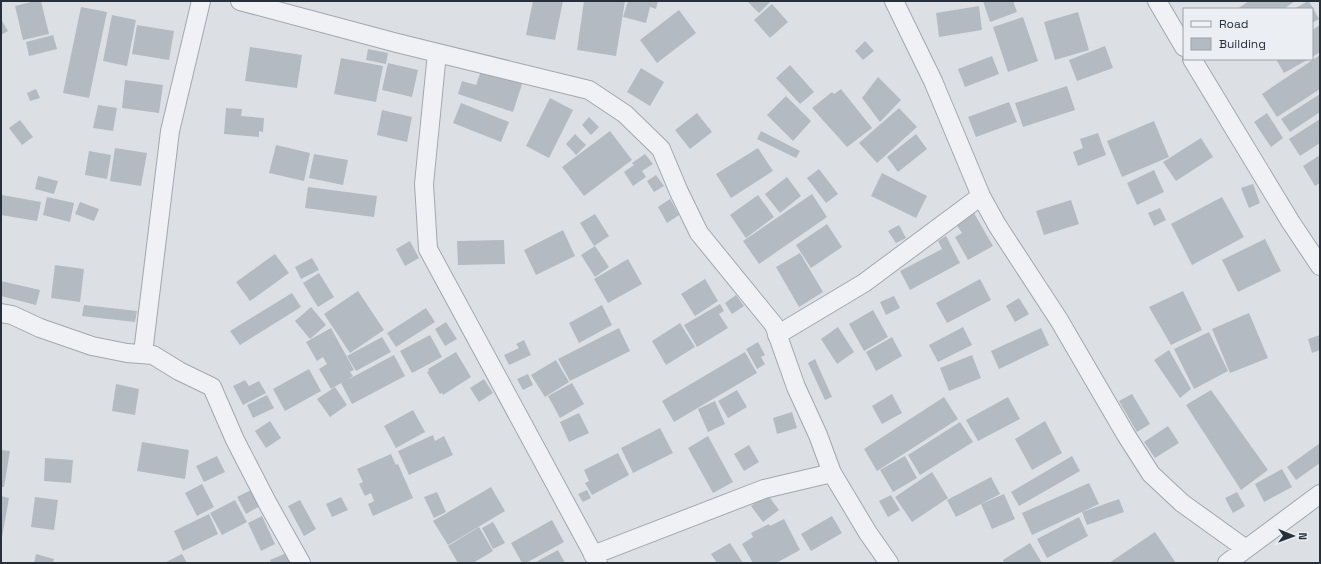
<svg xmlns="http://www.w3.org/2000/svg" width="1321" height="564" viewBox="0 0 1321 564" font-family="'Space Grotesk',sans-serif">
<rect width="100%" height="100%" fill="#dce0e5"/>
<path fill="#b4bac2" d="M35,1H41L49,34L23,40L15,6Z
M533,1H563L555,40L526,35Z
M584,1H625L616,56L577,50Z
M628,1H658L656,9L650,7L646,23L623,17Z
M747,1H771L759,13Z
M983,1H1013L1017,12L990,22Z
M1249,1H1295L1284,9H1237Z
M1308,1H1309L1319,19L1312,23V9H1294Z
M772,4L788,22L770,38L754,20Z
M979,6L982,30L939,37L936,13Z
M81,7L107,12L89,98L63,93Z
M679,10L696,33L657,63L640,40Z
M1078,12L1089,50L1055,60L1044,22Z
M112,15L136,20L127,66L103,61Z
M1023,17L1038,61L1008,72L993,27Z
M1,19L8,31L1,35Z
M137,25L174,31L169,60L132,54Z
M1320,25V52L1312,57V30Z
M53,35L57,49L29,56L26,42Z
M865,41L874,51L863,60L855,51Z
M1105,46L1113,68L1077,81L1069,60Z
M250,47L302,55L297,88L245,81Z
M368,49L388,53L386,64L366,60Z
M1320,55V89L1277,117L1262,94Z
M992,56L999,74L965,87L958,69Z
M341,58L383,66L376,102L334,94Z
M1276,59H1309L1284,73Z
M388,63L418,70L412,97L382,90Z
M790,65L814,92L800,104L776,78Z
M482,68L523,81L513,112L458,94L462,81L476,85Z
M641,68L664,82L650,106L627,92Z
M878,77L901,100L880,122L862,98Z
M125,80L163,85L159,113L122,108Z
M1067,86L1075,110L1023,127L1015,103Z
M36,89L40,98L30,101L27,93Z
M841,89L872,128L847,147L812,108L832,92L834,94Z
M1320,94V112L1290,132L1281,119Z
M786,96L811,121L793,141L767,115Z
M550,98L573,110L549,158L526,146Z
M1009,102L1017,122L976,137L968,117Z
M461,103L509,122L501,142L453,123Z
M98,105L117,108L113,131L93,128Z
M226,108L242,109L241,116L264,118L263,132L259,131V137L224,134Z
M899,108L917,127L877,163L859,143Z
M382,110L412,117L407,142L377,135Z
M697,113L712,132L690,149L675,130Z
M1267,113L1283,138L1271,147L1254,122Z
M589,117L599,127L591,135L582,125Z
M1320,119V143L1300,156L1289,139Z
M20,120L33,137L22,145L9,128Z
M1154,121L1169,157L1122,177L1107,141Z
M610,131L632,160L584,196L562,167Z
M761,131L800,151L796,158L757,139Z
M1098,133L1106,155L1078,166L1073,152L1083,148L1080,139Z
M575,134L586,145L576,155L566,144Z
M916,134L927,149L898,172L887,157Z
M1201,138L1213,157L1176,181L1163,162Z
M276,145L310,153L304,181L269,173Z
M115,148L147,153L141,186L110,181Z
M758,148L773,171L731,198L716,174Z
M89,151L111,155L107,179L85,175Z
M314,154L348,160L343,185L309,178Z
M645,154L653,164L642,171L646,177L633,186L624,172L634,165L632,163Z
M1320,155V183L1315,186L1303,166Z
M819,169L838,194L826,203L807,178Z
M1154,170L1164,192L1137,205L1127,183Z
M882,173L927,196L916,218L871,196Z
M656,175L664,186L654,192L647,181Z
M38,176L58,181L54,194L35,189Z
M787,177L801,196L780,213L765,194Z
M1253,184L1260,203L1249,208L1241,188Z
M308,187L377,196L374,217L305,208Z
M812,194L827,217L759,264L743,241Z
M2,195L41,202L37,221L1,215Z
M758,195L774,217L746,238L730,215Z
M47,197L74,203L70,222L43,215Z
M1222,197L1244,237L1192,265L1171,224Z
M670,199L679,215L667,223L658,207Z
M1071,200L1079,224L1044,235L1036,211Z
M80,202L99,209L94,221L75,214Z
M1160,208L1166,220L1154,226L1148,213Z
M974,213L993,246L968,260L955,237L962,233L956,224Z
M595,214L609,236L594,246L580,223Z
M827,224L842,247L811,268L796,245Z
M899,225L906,238L896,243L888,231Z
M563,230L575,256L536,275L524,250Z
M946,236L960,263L910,290L900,271L942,249L938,241Z
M1265,239L1281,271L1238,292L1222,260Z
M504,240L505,264L458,265L457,241Z
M410,241L419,258L405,266L396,249Z
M595,246L609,267L595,277L581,255Z
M800,253L823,292L799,307L776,267Z
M275,254L289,273L250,301L236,282Z
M312,258L319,270L301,279L295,267Z
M628,259L642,284L608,303L594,279Z
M55,265L84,269L80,302L51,298Z
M319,273L334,297L318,307L303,283Z
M705,279L718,301L695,316L681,294Z
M980,279L991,300L947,323L936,303Z
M1,281L40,290L36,305L1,296Z
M358,291L384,330L350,353L324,314Z
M1183,291L1202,330L1171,345L1149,307Z
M292,293L301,307L240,345L230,331Z
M736,295L744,306L732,314L725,303Z
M894,296L900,308L886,315L880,302Z
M1019,298L1029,314L1015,322L1006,306Z
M720,304L724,311L719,314L728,328L697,347L684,325Z
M84,305L137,311L135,322L82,316Z
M602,305L612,325L579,343L569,323Z
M311,307L326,325L310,339L295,321Z
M426,308L435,322L396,347L387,333Z
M873,310L888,337L864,351L849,324Z
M1249,313L1268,358L1230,373L1212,329Z
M446,322L457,339L445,346L435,329Z
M680,323L695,347L666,365L652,341Z
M838,327L854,352L837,364L821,339Z
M963,327L972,345L938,362L929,345Z
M331,328L354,370L350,372L353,376L347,380L394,355L405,376L352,404L341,383L331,389L319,369L327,364L323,357L317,361L306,342Z
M619,328L630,351L570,381L558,359Z
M1041,328L1049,345L999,369L991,351Z
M1209,332L1228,371L1194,389L1174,349Z
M430,335L442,357L412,373L400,351Z
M1320,335V350L1312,353L1308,339Z
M382,337L391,352L356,371L347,356Z
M892,337L902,356L876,371L866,352Z
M524,340L531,355L509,365L504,355L519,348L516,344Z
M758,342L765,355L761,357L765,364L757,369L746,349Z
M1169,350L1191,389L1180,398L1154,360Z
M456,352L471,377L443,395L442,393L440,394L427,372L429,371L428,369Z
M745,352L757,373L674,422L662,401Z
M972,355L981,378L949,391L940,368Z
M815,359L832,397L825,400L808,363Z
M556,360L569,382L545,397L531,375Z
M309,369L321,391L285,411L273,389Z
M528,374L533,385L523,390L517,379Z
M484,379L493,393L479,402L470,388Z
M245,380L249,386L259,381L266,393L243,405L233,386Z
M572,383L584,404L560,418L548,396Z
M116,384L139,389L135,415L112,411Z
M335,387L347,405L330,417L317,399Z
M737,390L747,407L728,418L718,401Z
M1211,390L1268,470L1241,490L1186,405Z
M892,394L902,413L882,424L872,406Z
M1132,394L1150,424L1137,432L1119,401Z
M267,395L274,408L253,418L247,405Z
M944,397L958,419L877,471L864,449Z
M1008,397L1020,419L978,441L966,420Z
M715,401L725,424L708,432L698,409Z
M413,410L425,432L396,448L384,426Z
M792,412L797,428L777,434L773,418Z
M579,413L589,433L569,442L560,422Z
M270,421L281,438L266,448L255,431Z
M1045,421L1062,453L1032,470L1015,439Z
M960,422L973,442L920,475L908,455Z
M1168,426L1179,443L1155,458L1144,442Z
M660,428L673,453L633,473L621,448Z
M433,435L435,441L444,436L453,455L409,475L398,451Z
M708,436L733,482L713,493L688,448Z
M142,442L189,450L185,479L137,471Z
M1320,443V463L1296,480L1287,467Z
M749,445L759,462L744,471L734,454Z
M1,450L10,451L4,487H1Z
M618,453L629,475L592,495L585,483L589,481L584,470Z
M391,454L396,465L398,464L413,498L373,516L368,504L374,501L371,493L365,496L359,484L363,482L357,469Z
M217,456L225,472L204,482L196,466Z
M905,456L917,478L893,492L880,470Z
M1072,456L1080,471L1019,506L1011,492Z
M45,458L73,460L71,483L44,481Z
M1282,469L1292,487L1264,502L1255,484Z
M932,472L948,498L912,522L895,497Z
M991,477L1000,494L956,517L947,500Z
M1089,483L1099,504L1032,535L1022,513Z
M202,484L214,507L197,516L185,493Z
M491,487L505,511L448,545L433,521Z
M253,489L262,505L246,514L237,497Z
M587,490L591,498L583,502L578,494Z
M437,492L446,512L434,518L424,497Z
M1237,492L1245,506L1233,513L1225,498Z
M767,494L779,510L763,522L751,506Z
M1004,494L1015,519L992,529L981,504Z
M891,495L900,510L888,517L879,501Z
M1,496L9,498L2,537H1Z
M35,497L58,500L54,530L31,527Z
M341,497L348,510L332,517L326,504Z
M1119,499L1124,512L1087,525L1082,512Z
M235,500L247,522L222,535L210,513Z
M300,500L316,529L304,536L288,506Z
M209,514L218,534L183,551L174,531Z
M262,516L275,544L261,551L248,523Z
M832,516L842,533L811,551L801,534Z
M1079,517L1088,536L1047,558L1037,539Z
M784,519L800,550L776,563H753L742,544L753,537L751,533L769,524L770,526Z
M552,520L564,542L526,563H522L511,543Z
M493,522L505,543L493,549L482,528Z
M479,527L493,551L473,563H458L448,546Z
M1155,532L1176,563H1109Z
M730,543L743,563H717L711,554Z
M1030,543L1042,563H1004L1003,560Z
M558,550L565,563H534Z
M289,552L294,563H271L270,560Z
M36,554L54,559L53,563H34Z
M182,554L187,563H164Z"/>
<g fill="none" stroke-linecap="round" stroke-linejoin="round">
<defs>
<path id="street" d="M240,1L397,43L589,90L625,114L661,149L679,192L699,233L774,325L796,387L818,435L832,473L868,533L889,563
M894,1L933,81L981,196L997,225L1059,320L1126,435L1151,474L1182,503L1246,549
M1157,1L1184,47
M437,53L424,184L428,249L598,563
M1192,59L1290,221L1320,266
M1,313L12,315L40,328L92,346L127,353L153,355L179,371L212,387L235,440L268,504L301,563
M777,335L864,283L981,196
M143,353L170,131L201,1
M593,555L764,489L832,473
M1227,563L1320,494"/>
</defs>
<use href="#street" stroke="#a2a7af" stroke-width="20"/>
<use href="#street" stroke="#eff1f4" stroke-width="18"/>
</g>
<rect width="1321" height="564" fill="none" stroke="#272f3b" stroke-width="4"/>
<rect x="1183" y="8" width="130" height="52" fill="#ebeff3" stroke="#9da2a9"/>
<rect x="1191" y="21" width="20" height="6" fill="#eff1f4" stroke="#9da2a9"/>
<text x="1219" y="28" font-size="12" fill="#272f3b">Road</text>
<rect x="1191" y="38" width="20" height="12" fill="#b4bac2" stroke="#9da2a9"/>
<text x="1219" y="48" font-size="12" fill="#272f3b">Building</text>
<g transform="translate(1293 536) rotate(91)" stroke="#ebeff3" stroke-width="3" paint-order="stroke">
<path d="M0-3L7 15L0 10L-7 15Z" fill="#272f3b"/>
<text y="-6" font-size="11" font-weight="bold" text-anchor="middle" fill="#272f3b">N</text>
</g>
</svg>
